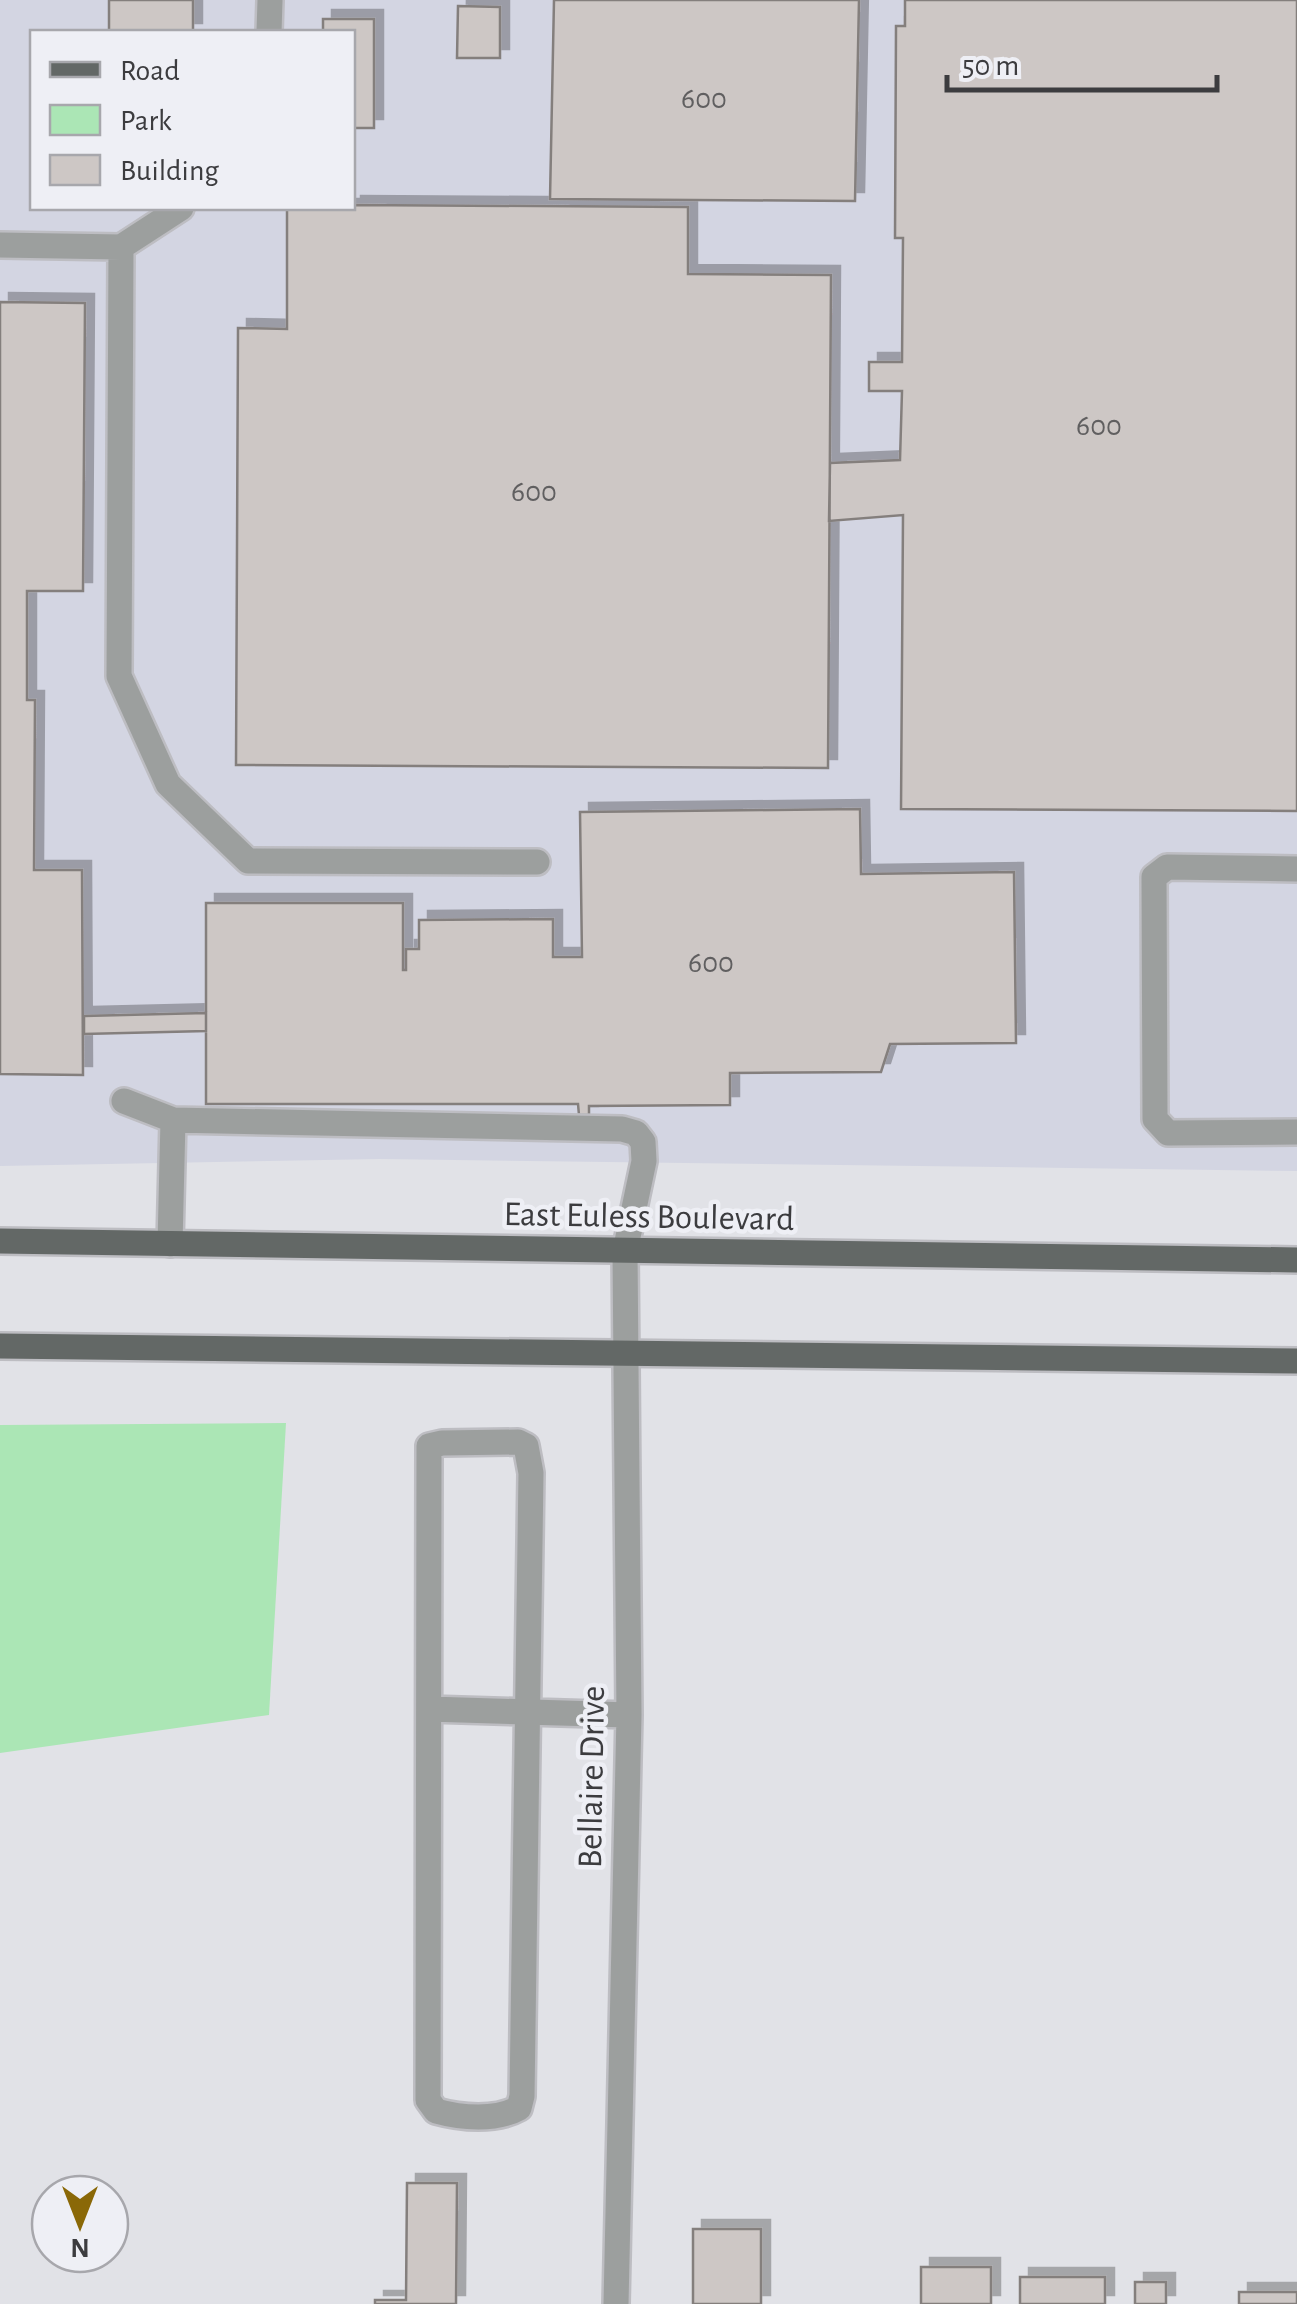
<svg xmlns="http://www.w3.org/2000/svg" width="1297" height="2304" viewBox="0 0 1297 2304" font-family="'Alegreya Sans',sans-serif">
<defs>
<filter id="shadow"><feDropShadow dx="9" dy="-9" stdDeviation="0" flood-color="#0004"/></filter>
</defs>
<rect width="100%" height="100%" fill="#e1e2e7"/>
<path fill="#d3d5e2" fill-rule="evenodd" d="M0,0H1297V1171L380,1159L0,1166ZM32,32H352V208H32Z"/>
<path fill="#abe6b5" d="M286,1423L269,1715L0,1753V1425Z"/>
<path fill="#cdc7c5" stroke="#847f7d" stroke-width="2.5" filter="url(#shadow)" d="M109,0H193V32H109Z
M554,0H859L855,201L550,199Z
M905,0H1297V811L901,809L903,515L829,521L830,463L900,460L902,391H869V362H902L903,238H895L896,26H905Z
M458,6L500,7V58H457Z
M323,19H374V128H352V32H323Z
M352,205L688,207V274L831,275L828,768L236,765L238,328L287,329V208H352Z
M0,302L85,303L83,591H27V700H35L34,870H82L83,1075L0,1074Z
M860,809L861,874L1014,872L1016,1043L890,1044L881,1072L730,1073V1105L589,1106V1115H579L578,1104H206V903H403V970H406V949H419V920L553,919V957H582L580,812Z
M206,1013V1031L84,1034V1016Z
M407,2183H457L456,2304H375V2300H406Z
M693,2229H761V2304H693Z
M921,2267H991V2304H921Z
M1020,2277H1105V2304H1020Z
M1135,2282H1166V2304H1135Z
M1239,2292H1297V2304H1239Z"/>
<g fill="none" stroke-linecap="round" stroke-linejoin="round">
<defs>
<path id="minor" d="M269,32L270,0
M0,245L121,247L181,208
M121,247L119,676L168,784L248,861L537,862
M1297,869L1167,867L1154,877L1155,1119L1168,1133L1297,1132
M124,1101L173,1120
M170,1244L173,1120L622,1129L636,1133L643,1142L644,1161L625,1251L629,1715L616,2304
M518,1442L526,1446L531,1473L522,2096L519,2108C496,2121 461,2118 436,2111L428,2100L429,1446L442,1443Z
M429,1709L629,1715"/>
<path id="major" d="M0,1241L1297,1260
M0,1346L1297,1361"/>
</defs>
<use href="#minor" stroke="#bdbdc2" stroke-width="30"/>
<use href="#major" stroke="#bdbdc2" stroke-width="30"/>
<use href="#minor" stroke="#9c9f9e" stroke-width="25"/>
<use href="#major" stroke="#636866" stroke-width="25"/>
</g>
<g text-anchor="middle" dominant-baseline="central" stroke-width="9" stroke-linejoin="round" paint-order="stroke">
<g font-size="30" fill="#605f60">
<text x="704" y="99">600</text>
<text x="1099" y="426">600</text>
<text x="534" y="492">600</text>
<text x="711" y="963">600</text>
</g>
<g font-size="35" fill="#3c3c3f" stroke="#eeeff5">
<text transform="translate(649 1217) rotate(1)">East Euless Boulevard</text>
<text transform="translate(592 1777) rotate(-89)">Bellaire Drive</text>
</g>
</g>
<rect x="30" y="30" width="325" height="180" fill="#eeeff5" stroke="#a7a7ac" stroke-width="2.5"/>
<rect x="50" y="62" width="50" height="15" fill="#636866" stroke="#a7a7ac" stroke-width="2.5"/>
<text x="120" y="80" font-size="30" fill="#3c3c3f">Road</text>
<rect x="50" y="105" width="50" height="30" fill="#abe6b5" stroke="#a7a7ac" stroke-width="2.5"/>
<text x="120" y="130" font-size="30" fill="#3c3c3f">Park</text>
<rect x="50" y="155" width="50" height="30" fill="#cdc7c5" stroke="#a7a7ac" stroke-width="2.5"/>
<text x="120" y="180" font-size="30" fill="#3c3c3f">Building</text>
<g transform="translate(80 2224) rotate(180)"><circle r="48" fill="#eeeff5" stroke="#a7a7ac" stroke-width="2.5"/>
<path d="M0-8L18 38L0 25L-18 38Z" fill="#8a6807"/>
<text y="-15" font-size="28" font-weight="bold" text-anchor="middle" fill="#3c3c3f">N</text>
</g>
<path d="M947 75v15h270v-15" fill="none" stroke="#3c3c3f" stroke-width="5"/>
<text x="962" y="75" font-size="30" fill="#3c3c3f" stroke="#eeeff5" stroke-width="8" paint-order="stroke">50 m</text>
</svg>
